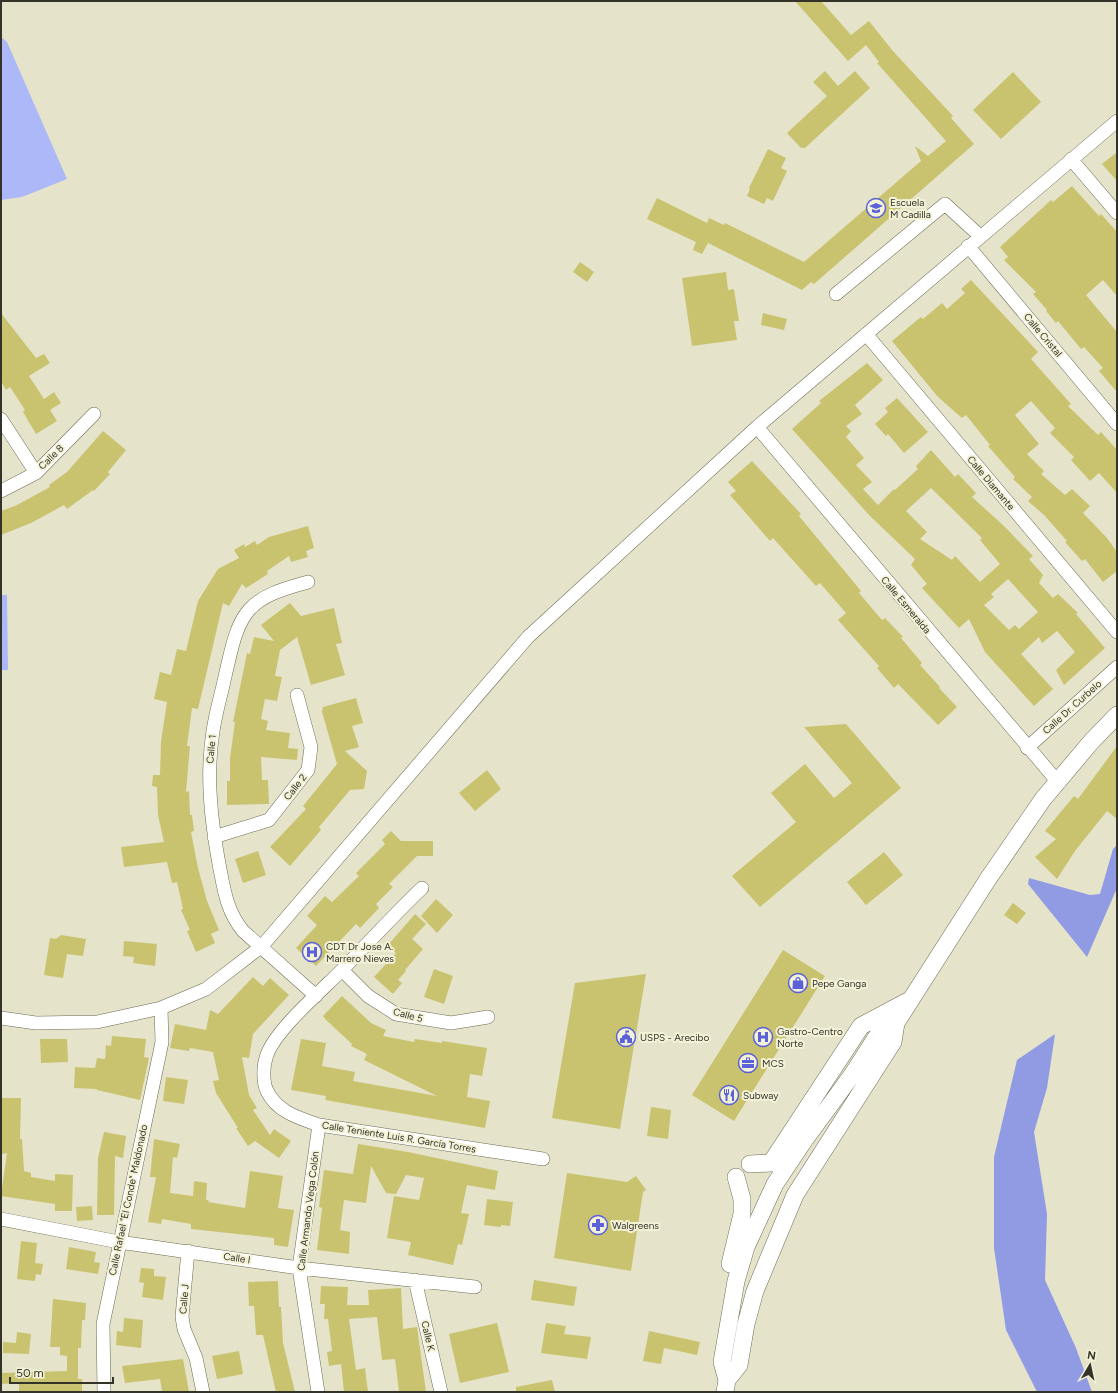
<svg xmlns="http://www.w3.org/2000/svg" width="1118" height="1393" viewBox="0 0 1118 1393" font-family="Figtree,sans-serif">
<rect width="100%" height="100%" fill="#e5e4ca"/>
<path fill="#adb8f9" d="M1,37L7,42L67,179L22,197L1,200Z
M1,595H7L8,670H1Z"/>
<path fill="#909be3" d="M1117,845V888L1087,957L1028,884L1029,878L1090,895L1100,894L1113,849Z
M1055,1034L1047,1088L1034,1132L1047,1214L1045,1280L1076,1348L1092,1392H1037L1006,1330L994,1248V1157L1017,1060Z"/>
<path fill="#c9c370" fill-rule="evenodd" d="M795,1H821L851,35L869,21L892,50L953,116L951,118L974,144L814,284L811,282L802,290L708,243L702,254L693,250L696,242L647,219L657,198L707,223L709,218L724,225L725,223L804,262L921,161L915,146L928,156L946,141L877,63L879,62L866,45L848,61Z
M825,71L838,86L855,71L870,88L805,148H801L787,133L827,96L813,82Z
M1013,72L1041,102L1001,139L973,110Z
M768,149L786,158L781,168L787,171L773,201L767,198L764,204L747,196L750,189L749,188Z
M1117,152V181L1102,164Z
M1072,186L1099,216L1101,214L1117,232V296L1103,280L1086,295L1117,332V392L1099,371L1103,368L1084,347L1081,349L1058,321L1056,323L1046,311L1047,310L1033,294L1036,292L1004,260L1008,257L1000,247L1051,200L1053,202Z
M580,262L594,272L587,282L573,272Z
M726,272L728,290L734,289L739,321H734L737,340L692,346L682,278Z
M971,280L1038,352L1031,359L1071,404L1068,406L1098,435L1101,432L1117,450V493L1099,473L1090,481L1071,460L1074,457L1050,433L1055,428L1031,401L1015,415L1039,444L1027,454L1044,471L1041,474L1065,495L1072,489L1090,506L1083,513L1107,538L1117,552V571L1103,582L1085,559L1082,561L1065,542L1067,541L1044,515L1028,501L1032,497L1013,479L1015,477L988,446L990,445L966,415L962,418L938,397L892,341L921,317L923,319L942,303L947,309L965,293L961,289Z
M1,313L36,358L44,354L50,363L29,376L44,399L54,392L61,403L50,410L57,421L36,434L23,412L25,410L10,387L6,390L1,381Z
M763,313L787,319L784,330L761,325Z
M867,363L883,380L855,405L862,414L846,426L851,431L846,437L864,458L856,465L872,482L863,489L878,505L894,489L895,490L918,469L916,466L931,450L955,477L958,474L976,493L972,497L1004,526L1033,556L1029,559L1043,575L1039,583L1053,598L1058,594L1078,613L1076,614L1105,648L1064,685L1056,670L1075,652L1057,631L1042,643L1039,637L1021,654L1053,689L1034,706L985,652L969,619L959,628L922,588L927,584L911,565L915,559L869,515L792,429L821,403L819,401ZM931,488L982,538L980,540L1000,564L980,582L955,556L952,560L920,539L927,532L906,511ZM1008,579L1038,612L1019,629L1015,625L1009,630L984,605L994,597L991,594Z
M897,398L928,432L904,453L888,434L886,436L875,424L888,412L885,408Z
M103,431L126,450L108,472L110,474L94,491L93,490L67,509L64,505L31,523L1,535V511L17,505L50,487L49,485L67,472Z
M752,461L801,514L799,516L861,591L859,593L882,620L885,618L903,637L901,638L922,663L920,665L940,687L939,688L957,707L938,725L898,684L894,688L877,668L879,666L838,620L846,613L820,583L816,586L773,538L770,541L730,495L736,491L728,482Z
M308,526L314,548L306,551L308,557L291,562L289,556L267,571L268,574L246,588L242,584L229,606L223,603L198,709L192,708L187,746H190L186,792L189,791L190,815H192L194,831L191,832L198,868L207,901L219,930L211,934L215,943L196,952L187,931L190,930L181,910L183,909L177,882L172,883L167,862L124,867L121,847L164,842L158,815L157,787L152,786L153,775H160L161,741L167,702L154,699L160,672L171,675L177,649L186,651L198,601L218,569L239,558L234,550L244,544L245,547L255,541L257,545L269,537Z
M290,603L301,616L334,608L342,643L336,644L345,675L311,685L297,637L280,650L275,676L282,677L277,701L265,699L261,719L268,721L266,730L290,733L288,748L298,749L297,760L261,757L262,780H268L269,804L227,805V781H230V758L235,722H233L247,653L250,654L254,637L274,641L261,625Z
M356,698L363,723L352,726L359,747L345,751L367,771L364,789L350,790L319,827L321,830L290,866L270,847L306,809L303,806L337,764L322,712L323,707Z
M846,724L901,788L760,907L732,876L796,822L771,793L805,764L834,798L852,783L804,727Z
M1117,746V819L1107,811L1075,851L1057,879L1035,857L1056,839L1045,831L1074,796L1078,799Z
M487,770L501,789L475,811L459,793Z
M391,831L401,841H433V856H417L389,884L393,887L376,904L379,908L360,928L356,924L316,966L296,948L317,925L307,916L325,896L332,902L359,876L356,873L385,844L382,840Z
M258,851L266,875L243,883L235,859Z
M884,852L903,875L866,905L847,882Z
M436,899L453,915L437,933L421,916Z
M1013,903L1026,913L1017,924L1004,915Z
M415,914L426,924L412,939L423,949L405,970L406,971L398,980L402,983L393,994L374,977L396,953L388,945Z
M61,935L86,939L83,956L67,954L63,978L44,975L50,938L56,939Z
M124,941L157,944L155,966L133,963L134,957L123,956Z
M783,950L825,976L734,1121L692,1095Z
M434,969L453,976L444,1004L424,997Z
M646,974L620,1129L552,1118L575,983Z
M253,977L263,986L270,978L289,995L253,1034L249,1058L242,1057L249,1095L257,1108L253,1110L270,1135L274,1129L291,1141L279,1158L255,1141L248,1146L236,1128H238L216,1093L213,1081L219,1080L213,1052L190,1048L189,1051L170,1048L175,1024L206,1030L210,1010L218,1014Z
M342,996L371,1023L386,1030L383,1036L414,1042L415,1039L442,1043V1041L487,1048L482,1076L470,1074L467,1097L490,1101L485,1128L325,1100L326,1096L291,1090L301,1039L326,1043L322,1066L355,1072L353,1081L437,1096L364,1060L367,1054L351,1046L352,1044L326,1020L323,1016Z
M112,1036L146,1039L144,1057L149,1058L140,1100L97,1090V1089L74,1088L75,1067L95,1068L97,1058L105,1059L106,1045L111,1046Z
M40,1039H67L68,1062L41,1063Z
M166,1077L188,1080L184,1104L163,1101Z
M1,1098H21L20,1139H22L24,1171L31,1173V1177L55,1181V1174L73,1175L72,1211H55V1204L1,1196L7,1153L2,1154Z
M651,1107L671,1110L668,1139L647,1136Z
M104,1132L126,1136L123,1158L115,1156L114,1215H97L98,1158Z
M154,1139L180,1144L177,1158L173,1157L170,1193L193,1196L194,1181L207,1183L206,1200H209L208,1202L245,1208L250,1171L283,1176L278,1208L294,1210L288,1247L274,1245V1238L191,1229V1224L162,1219L161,1224L148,1222L156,1177H150Z
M358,1144L408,1152L498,1171L495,1190L467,1185L461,1213L469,1214L462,1245L458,1244L453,1265L408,1255L411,1242L387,1238L394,1196L419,1200L424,1178L406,1175L396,1194L386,1193L371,1166L366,1203L344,1200L340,1230L350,1232L349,1254L317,1250L322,1208L319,1207L324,1170L353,1174Z
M567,1173L627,1182L636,1176L646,1190L643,1192L631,1271L554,1258Z
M487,1199L513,1202L510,1226L501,1225V1227L484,1225Z
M92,1206L93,1220L77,1221L76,1207Z
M21,1241L37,1243L35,1263L43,1264L41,1275L36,1274L35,1281L17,1279Z
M69,1247L96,1252L94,1262L100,1263L98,1274L66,1269Z
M141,1268L154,1269V1276L166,1277L163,1300L142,1297L144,1283L139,1282Z
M534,1280L577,1287L574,1306L531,1300Z
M278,1281L279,1307H281L283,1343L295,1392H276L263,1335H256L254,1306H249L248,1282Z
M321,1286L348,1287L347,1305H369L368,1290L401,1288L403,1329L417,1327L426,1392H399L395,1359L382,1360L377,1317L349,1319L356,1370L365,1368L368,1392H344L341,1364L329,1366L327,1352L332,1351L328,1319H324L325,1304H320Z
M53,1299L86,1303L85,1320H82L81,1348H78V1379H82V1391L19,1392V1383L1,1384V1373L67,1371V1356L60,1355V1347H50Z
M124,1318L143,1320L141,1348L116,1345L117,1331L123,1332Z
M497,1323L509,1372L460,1383L449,1334Z
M546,1323L566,1326L564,1334L591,1337L587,1359L541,1353Z
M649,1331L700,1342L697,1355L664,1348L661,1364L643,1361Z
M17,1332L31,1334L29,1354L3,1353V1342L16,1343Z
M239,1351L243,1374L217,1379L212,1356Z
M183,1359L189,1392L162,1391L160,1379L125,1383L122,1366Z
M552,1380L555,1392H516V1387Z"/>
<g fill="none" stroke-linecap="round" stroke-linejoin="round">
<defs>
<path id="minor" d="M1071,159L1117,213
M968,246L1117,424
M836,294L945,204L980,236
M866,334L1117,632
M1,419L36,473
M757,427L1057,781
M1,491L36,473L94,414
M308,582C288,588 264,593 249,610C235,626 231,652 226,672C222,692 216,711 213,731C206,776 211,820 219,864C224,889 226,910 243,931L316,996
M1027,748L1117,667
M214,837L269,820L308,770L311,747L297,695
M422,888C394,915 368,943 341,971C321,991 272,1033 266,1058C263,1067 263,1083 267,1091C277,1112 299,1118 319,1125L543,1159
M342,970L368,996L396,1014L451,1023L488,1017
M1,1018L36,1023L97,1022L161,1008L206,989L262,946L528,637L757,427L1117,121
M1,1219L119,1242L299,1268L475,1287
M188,1251L182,1317L184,1329L196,1358L203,1392
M415,1280L441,1392
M104,1392L103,1324L162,1042L161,1008
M318,1392L299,1268L319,1125"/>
<path id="major" d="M750,1164L771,1163L861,1026L908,1001
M730,1264L742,1214V1199L736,1177
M727,1380L739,1365L746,1324L755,1291L795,1195L893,1042L896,1023L988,879L1043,799L1091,742L1117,715
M725,1392L727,1380L722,1362L736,1281L746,1247L775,1184L803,1142L852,1075L879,1033L896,1023"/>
</defs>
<use href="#minor" stroke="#6c6b54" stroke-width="14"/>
<use href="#major" stroke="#6c6b54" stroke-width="18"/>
<use href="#minor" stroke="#fff" stroke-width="13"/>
<use href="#major" stroke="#fff" stroke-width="17"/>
</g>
<defs>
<symbol id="school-ring" viewBox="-11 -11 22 22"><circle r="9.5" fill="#f3f2d7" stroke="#5b61d9" stroke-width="1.5"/><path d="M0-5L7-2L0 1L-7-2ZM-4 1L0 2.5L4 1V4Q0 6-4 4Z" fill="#5b61d9"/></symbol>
<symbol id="hospital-ring" viewBox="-11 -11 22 22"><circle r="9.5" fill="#f3f2d7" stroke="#5b61d9" stroke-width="1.5"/><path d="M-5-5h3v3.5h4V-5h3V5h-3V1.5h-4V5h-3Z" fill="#5b61d9"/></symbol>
<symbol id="shop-ring" viewBox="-11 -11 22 22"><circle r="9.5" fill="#f3f2d7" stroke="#5b61d9" stroke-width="1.5"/><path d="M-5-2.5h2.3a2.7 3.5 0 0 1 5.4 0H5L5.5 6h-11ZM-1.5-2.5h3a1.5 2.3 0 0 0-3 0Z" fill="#5b61d9"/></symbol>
<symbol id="civic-ring" viewBox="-11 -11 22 22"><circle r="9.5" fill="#f3f2d7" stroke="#5b61d9" stroke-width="1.5"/><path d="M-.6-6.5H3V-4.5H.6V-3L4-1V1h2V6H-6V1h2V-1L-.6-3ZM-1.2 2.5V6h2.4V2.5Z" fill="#5b61d9"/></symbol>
<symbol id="office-ring" viewBox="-11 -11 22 22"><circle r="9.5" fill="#f3f2d7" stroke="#5b61d9" stroke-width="1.5"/><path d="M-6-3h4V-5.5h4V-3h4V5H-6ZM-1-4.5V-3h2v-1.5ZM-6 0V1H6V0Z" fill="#5b61d9"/></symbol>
<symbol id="restaurant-ring" viewBox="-11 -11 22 22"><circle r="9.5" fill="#f3f2d7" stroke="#5b61d9" stroke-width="1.5"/><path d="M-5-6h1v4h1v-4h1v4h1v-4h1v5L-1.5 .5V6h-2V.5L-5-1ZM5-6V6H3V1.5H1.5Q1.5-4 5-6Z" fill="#5b61d9"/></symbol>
<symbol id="pharmacy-ring" viewBox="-11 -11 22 22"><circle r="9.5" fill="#f3f2d7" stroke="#5b61d9" stroke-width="1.5"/><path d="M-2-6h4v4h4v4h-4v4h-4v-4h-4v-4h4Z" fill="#5b61d9"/></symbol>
</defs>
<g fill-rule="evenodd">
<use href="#school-ring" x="865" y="197" width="22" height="22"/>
<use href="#hospital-ring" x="301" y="941" width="22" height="22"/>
<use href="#shop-ring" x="787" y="972" width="22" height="22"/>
<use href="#civic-ring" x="615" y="1026" width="22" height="22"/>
<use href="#hospital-ring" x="752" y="1026" width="22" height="22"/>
<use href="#office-ring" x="737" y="1052" width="22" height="22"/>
<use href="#restaurant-ring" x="718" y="1084" width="22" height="22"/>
<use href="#pharmacy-ring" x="587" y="1214" width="22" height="22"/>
</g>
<g text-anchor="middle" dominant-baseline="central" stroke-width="4" stroke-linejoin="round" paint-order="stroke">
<g font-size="10" fill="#343329" stroke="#f3f2d7" text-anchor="start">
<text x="890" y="202">Escuela<tspan x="890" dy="12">M Cadilla</tspan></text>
<text x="326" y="946">CDT Dr Jose A.<tspan x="326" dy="12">Marrero Nieves</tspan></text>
<text x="812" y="983">Pepe Ganga</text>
<text x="777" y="1031">Gastro-Centro<tspan x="777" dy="12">Norte</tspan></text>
<text x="640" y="1037">USPS - Arecibo</text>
<text x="762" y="1063">MCS</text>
<text x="743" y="1095">Subway</text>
<text x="612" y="1225">Walgreens</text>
</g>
<g font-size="10" fill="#343329" stroke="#f3f2d7">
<text transform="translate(1043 335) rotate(50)">Calle Cristal</text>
<text transform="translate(51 457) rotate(-45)">Calle 8</text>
<text transform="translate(991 483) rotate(50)">Calle Diamante</text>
<text transform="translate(906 605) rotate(50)">Calle Esmeralda</text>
<text transform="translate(1072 707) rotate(-42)">Calle Dr. Curbelo</text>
<text transform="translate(211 749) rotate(-85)">Calle 1</text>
<text transform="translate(295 787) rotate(-52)">Calle 2</text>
<text transform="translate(408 1015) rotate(15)">Calle 5</text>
<text transform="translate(399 1137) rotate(9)">Calle Teniente Luis R. García Torres</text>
<text transform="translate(128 1200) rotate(-78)">Calle Rafael "El Conde" Maldonado</text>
<text transform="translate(308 1211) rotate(-83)">Calle Armando Vega Colón</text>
<text transform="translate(237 1258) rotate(8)">Calle I</text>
<text transform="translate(184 1299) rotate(-85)">Calle J</text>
<text transform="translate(428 1336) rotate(77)">Calle K</text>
</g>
</g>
<rect width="1118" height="1393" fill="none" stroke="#343329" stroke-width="4"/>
<g transform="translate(1090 1365) rotate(9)" stroke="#f3f2d7" stroke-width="3" paint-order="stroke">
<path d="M0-3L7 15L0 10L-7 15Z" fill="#343329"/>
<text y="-6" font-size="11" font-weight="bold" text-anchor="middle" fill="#343329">N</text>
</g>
<path d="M10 1377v6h103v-6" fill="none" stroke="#343329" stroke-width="2"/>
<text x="16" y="1377" font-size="12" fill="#343329" stroke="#f3f2d7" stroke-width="3" paint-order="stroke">50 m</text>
</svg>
